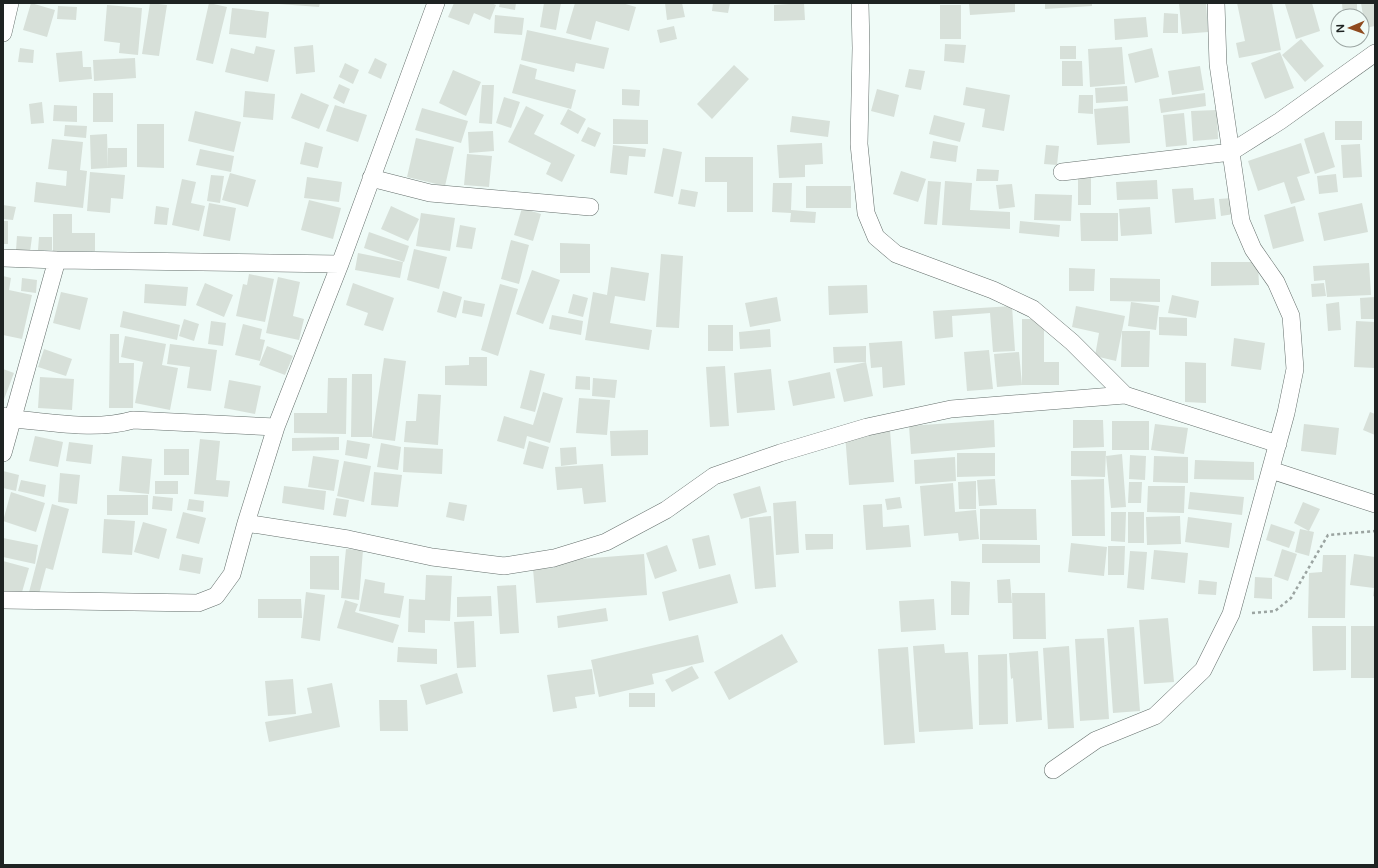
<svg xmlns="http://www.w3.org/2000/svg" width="1378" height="868" viewBox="0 0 1378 868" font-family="'Varela Round',sans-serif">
<rect width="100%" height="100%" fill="#effbf7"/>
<path fill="#d7e0d9" d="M31,3L55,10L47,37L23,30Z
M150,3L167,5L159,56L142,54Z
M209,3L227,7L213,64L196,60Z
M279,3H320L319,7L279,4Z
M454,3H491L496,5L490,20L474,13L469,25L448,17Z
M500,3H516L515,10L499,7Z
M544,3H561L556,30L540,27Z
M575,3H622L636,7L629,31L596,21L591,40L566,33Z
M665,3H682L685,17L667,20Z
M713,3H730L728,13L712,11Z
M804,3L805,20L774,21V5Z
M969,3H1015V12L970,15Z
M1045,3H1092V6L1045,9Z
M1179,3H1206L1208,32L1182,34Z
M1237,3H1272L1281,50L1239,58L1236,43L1245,41Z
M1287,3H1312L1320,31L1296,39L1285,4Z
M1342,3H1357V16H1343Z
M1361,3H1375V26L1365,28Z
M107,5L142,8L138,55L119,53L120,43L104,41Z
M940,5H961V39H940Z
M58,6L77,7L76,20L57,19Z
M232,8L269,12L266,38L229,34Z
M1164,13L1178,14V33H1163Z
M495,15L524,18L522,35L494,33Z
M1146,17L1148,37L1115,40L1114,19Z
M674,26L677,39L660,43L657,30Z
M527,30L609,48L604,69L576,63L574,72L521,60Z
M1301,39L1324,66L1305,82L1282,55Z
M945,44L966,45L964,63L944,61Z
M313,45L315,72L296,74L294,47Z
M256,46L275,50L268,82L225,72L231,48L254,54Z
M1060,46H1076V59H1060Z
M1122,47L1125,84L1090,87L1088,49Z
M20,48L34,50L33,63L18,62Z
M1152,48L1159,77L1135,83L1128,54Z
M82,51L83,67H91L92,79L59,82L56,53Z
M1280,52L1294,88L1265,99L1251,63Z
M135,58L136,78L94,81L93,60Z
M375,58L387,64L381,79L368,73Z
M1062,61H1082L1083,86H1062Z
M345,63L359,70L353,84L339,77Z
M520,64L537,69L535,79L576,90L571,109L512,93Z
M734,65L749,79L712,119L697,104Z
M1200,66L1204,90L1172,95L1168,71Z
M909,69L925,71L921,90L905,87Z
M453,70L481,82L466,116L439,103Z
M339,84L350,89L344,104L333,98Z
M482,85H494L492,124L479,123Z
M1127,86L1128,101L1096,103L1095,88Z
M966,87L1010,95L1004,131L982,127L985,109L963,105Z
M622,89L640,90L639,106L622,105Z
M877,89L899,95L894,117L871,111Z
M245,91L275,94L273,120L243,117Z
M93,93H113V122H93Z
M301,93L329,105L319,129L291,118Z
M1205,93L1206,106L1161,113L1159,99Z
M1079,95H1093V114L1078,113Z
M504,97L520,102L511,128L496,123Z
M42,102L44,123L31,124L29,104Z
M54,105L77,106V122L53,121Z
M335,105L367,115L358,142L326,131Z
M526,106L544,115L534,134L575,155L562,182L546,174L551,163L508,142Z
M1128,106L1130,143L1097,145L1094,109Z
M422,108L468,121L461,143L415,130Z
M568,109L586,119L578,134L560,124Z
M1217,110L1218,139L1193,141L1191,111Z
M195,111L241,122L234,152L188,141Z
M1184,113L1187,145L1166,147L1163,115Z
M934,115L965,123L960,142L929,134Z
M792,116L830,121L828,137L790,132Z
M613,119L648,120V144H613Z
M1335,121H1362V140H1335Z
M137,124H164V168L137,167Z
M65,125L87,126L86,138L64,136Z
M588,127L601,133L595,147L581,141Z
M493,131L494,151L469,153L468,132Z
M1324,132L1335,167L1315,174L1304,139Z
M107,134L108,168L91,169L90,135Z
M416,138L454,147L445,186L407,177Z
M52,139L83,142L80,170L87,171L83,208L34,202L36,182L66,186L67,171L48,169Z
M933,141L958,146L956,162L930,158Z
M305,142L323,147L318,168L300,164Z
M822,143L823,164L805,165V177L779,178L777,145Z
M1301,143L1310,173L1297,177L1305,200L1291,204L1284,182L1258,191L1248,161Z
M1360,144L1362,177L1343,178L1341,145Z
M613,145L646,149L645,157L629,156L627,175L610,173Z
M1046,145L1059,146L1057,165L1044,164Z
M108,148H127V167L108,168Z
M663,148L682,152L673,197L654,193Z
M200,149L234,156L231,172L196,165Z
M467,154L492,156L489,187L464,185Z
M705,157H753V212H727V182H705Z
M977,169L999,170L998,181H976Z
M901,171L926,179L918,202L893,194Z
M90,172L125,175L123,199L111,198L110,213L87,211Z
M230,173L256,180L248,207L222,200Z
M1078,174H1091V205H1078Z
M1336,174L1338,192L1319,194L1317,176Z
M211,175L224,176L220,203L207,201Z
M307,177L342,182L339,202L304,198Z
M182,179L196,182L191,203L205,206L199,231L172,225Z
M1157,180L1158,199L1117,200L1116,182Z
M928,181L941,182L937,225L924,224Z
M945,181L972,183L970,210L1010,212V229L942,225Z
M773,183H792L791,210L816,212L815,223L790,222L791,213L772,212Z
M1012,184L1015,207L999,209L996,185Z
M806,186H851V208H806Z
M1193,188L1194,200L1214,198L1216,219L1175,223L1172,189Z
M681,189L698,192L695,207L678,204Z
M1035,194L1072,195L1071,221L1034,220Z
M1232,198L1234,214L1221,216L1219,199Z
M309,200L341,208L333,239L301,230Z
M209,203L236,208L230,241L203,236Z
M1362,203L1368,232L1324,241L1318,213Z
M3,205L16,207L13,220L3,219Z
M156,206L169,208L167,225L154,224Z
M391,206L419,219L408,241L381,229Z
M1295,206L1304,241L1273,249L1264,215Z
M1150,207L1152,234L1121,236L1119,209Z
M522,208L541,214L533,241L514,235Z
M421,213L455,218L450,251L416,246Z
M1080,213H1118V241H1081Z
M53,214H72V233H95V251H53Z
M3,221H8V244H3Z
M1020,221L1060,225L1059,237L1019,233Z
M460,225L476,228L472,249L456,247Z
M369,232L409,246L404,262L364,248Z
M17,236L32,237L30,252L16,250Z
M39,237H52V250H38Z
M511,240L529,245L519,284L501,279Z
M560,243L590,244V273H560Z
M414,249L447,257L439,289L407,280Z
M358,253L403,262L400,278L355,270Z
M661,254L683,256L679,328L656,327Z
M1211,262H1258L1259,285L1211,286Z
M1369,263L1371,295L1327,297L1325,280L1314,281L1313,266Z
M611,267L649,273L645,301L615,296L610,323L652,330L649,350L585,340L593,292L607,295Z
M1069,268L1095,269L1094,291H1069Z
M532,270L560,280L543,324L516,314Z
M249,274L274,279L265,322L236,316L243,284L247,285Z
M3,276L11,278L9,290L32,295L22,339L3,335Z
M278,277L300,282L293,316L304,319L299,340L266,333Z
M22,278L37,280L36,293L21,291Z
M1110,278L1160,279V302L1110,301Z
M205,283L233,295L224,317L196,305Z
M353,283L394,298L383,331L364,325L368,313L346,305Z
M1324,283L1326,296L1312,297L1311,284Z
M145,284L188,287L186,306L144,303Z
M500,284L518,289L498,356L481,350Z
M867,285L868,313L829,315L828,286Z
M443,291L462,297L456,318L437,312Z
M61,292L88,298L80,330L53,323Z
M573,294L588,298L583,317L568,313Z
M1172,295L1199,301L1196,318L1168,313Z
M777,297L781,321L750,327L745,303Z
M1375,297L1374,319H1361L1360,298Z
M464,300L485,304L482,317L462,313Z
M1131,302L1159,306L1156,330L1128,326Z
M1339,302L1341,330L1328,331L1326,304Z
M1012,306L1015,351L993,352L990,313L952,316L953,337L935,339L933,311Z
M1076,306L1125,316L1122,331H1150L1149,367H1121L1122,331L1116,361L1095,356L1099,333L1072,327Z
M123,311L180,325L177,340L120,327Z
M552,315L583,321L581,335L549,329Z
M1159,317L1187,318V336L1159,335Z
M184,319L199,324L194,341L179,336Z
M1022,319H1044V362H1059V385H1022Z
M211,321L226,323L223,346L208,344Z
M1356,321L1375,322V368L1354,367Z
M243,324L262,329L260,339L265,340L260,361L235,355Z
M708,325H733V351H708Z
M770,329L771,347L740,349L739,332Z
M110,334H119V363H134L133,408H109Z
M125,336L166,344L162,365L178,368L170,410L135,403L143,362L121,357Z
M1234,338L1265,343L1261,370L1231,366Z
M902,341L905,385L883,388L882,367L871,368L869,343Z
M170,344L217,350L211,391L187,388L190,367L167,364Z
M267,346L293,356L285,375L259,365Z
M866,346V362L834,363L833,347Z
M44,349L72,359L66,376L38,367Z
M989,350L993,389L967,391L964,352Z
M1019,352L1022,385L997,387L994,354Z
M469,357H487V386L445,385V366L469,365Z
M384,358L406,361L395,441L372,438Z
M866,362L873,396L844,402L836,369Z
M1185,362L1206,363V403L1185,402Z
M725,366L729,426L710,427L706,367Z
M3,369L14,373L3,402Z
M771,369L775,410L737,413L734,373Z
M530,370L545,374L535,412L520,408Z
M830,372L835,398L793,406L788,381Z
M352,374H372V437H351Z
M576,376L590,377V390L575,389Z
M40,377L74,379L72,410L38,408Z
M328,378H347L346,434L294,433V413H327Z
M593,378L617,380L615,398L592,396Z
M229,380L261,386L255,414L224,408Z
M543,392L563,398L550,443L527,436L524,449L497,441L504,416L533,425Z
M418,394L441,395L438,445L404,442L406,421H416Z
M579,398L610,400L607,435L576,433Z
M1370,412L1375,414V435L1363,430Z
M994,420L995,447L911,454L909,426Z
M1073,420H1103L1104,447L1073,448Z
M1112,421H1149V450H1112Z
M1155,424L1188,428L1184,454L1151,450Z
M1304,424L1339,428L1336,455L1301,451Z
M648,430V455L611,456L610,431Z
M890,430L894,482L849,485L845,434Z
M35,436L63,442L58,467L29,461Z
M339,437V450L292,451V438Z
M200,439L220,441L216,480L230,481L228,497L194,494Z
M347,440L370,444L367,459L345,455Z
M529,441L549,447L543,469L523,464Z
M69,442L93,445L91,464L66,461Z
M381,443L401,447L398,470L377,467Z
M404,447L443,449L442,474L403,472Z
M576,447L577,464L561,466L560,448Z
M164,449H189V475H164Z
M1071,451H1106L1105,477L1071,476Z
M957,453H995V476L957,477Z
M1122,454L1126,507L1111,508L1106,456Z
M1130,455L1146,456L1145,480L1129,479Z
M122,456L152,459L149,494L119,491Z
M313,456L339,460L334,491L308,487Z
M1154,456L1188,457V483L1153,482Z
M955,457L956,481L915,484L914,460Z
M1195,460L1254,462V480L1194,479Z
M344,461L371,466L364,502L337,496Z
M603,464L606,502L584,504L582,488L557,490L555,467Z
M3,471L19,475L16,491L3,488Z
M374,472L402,475L398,507L371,505Z
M60,473L80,475L77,504L58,502Z
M995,479L997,505L979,506L977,480Z
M1104,479L1105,536H1072L1071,480Z
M21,480L46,485L44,497L18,491Z
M155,481H178V494H155Z
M976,481V509H959L958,482Z
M1129,482H1142L1141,503H1128Z
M953,483L955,512L976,510L979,539L959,541L958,533L924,536L920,486Z
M284,486L326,491L324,510L282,503Z
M760,486L767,512L741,519L733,494Z
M1148,486H1185L1184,513L1147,512Z
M11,492L45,503L36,532L3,521Z
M1190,492L1244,497L1242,515L1188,509Z
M107,495H148V515H107Z
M153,496L173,498L172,511L152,509Z
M900,497L902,508L887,510L885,499Z
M336,498L349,500L346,517L333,515Z
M189,499L204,501L203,512L187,510Z
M796,501L799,553L776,555L773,503Z
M449,502L467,505L464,521L446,517Z
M1303,502L1320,509L1309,531L1294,523Z
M52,504L69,509L53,570L46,568L38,598L28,596Z
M882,504L883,527L909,525L911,547L866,550L863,505Z
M980,509H1036L1037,540H980Z
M183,512L206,518L199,544L176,538Z
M1111,512H1126L1125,542L1111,541Z
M1128,512H1144V543H1128Z
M771,516L776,587L755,589L749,518Z
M1180,516L1181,544L1147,545L1146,517Z
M1188,517L1232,523L1229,548L1185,542Z
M104,519L135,521L132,555L102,553Z
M143,522L167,529L159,559L134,552Z
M1271,524L1295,532L1289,548L1266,540Z
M1300,529L1314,532L1309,556L1295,552Z
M805,534H833V549L806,550Z
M709,535L716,565L699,569L692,539Z
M3,538L38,545L35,564L3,557Z
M1071,543L1107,547L1104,576L1068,572Z
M982,544L1040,545V563H982Z
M667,545L677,571L655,579L646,553Z
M1108,546H1125L1124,575H1108Z
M346,549L363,550L359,600L341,598Z
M1282,549L1297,554L1288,581L1274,576Z
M1154,550L1188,553L1185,583L1151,579Z
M1130,551L1147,552L1144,590L1127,588Z
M182,554L203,558L200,574L179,570Z
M644,554L647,595L536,603L533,569L554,568V561Z
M1354,554L1375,557V597L1373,596L1374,588L1350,585Z
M1323,555H1346L1345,618H1308L1309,573L1322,572Z
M310,556H339V590L310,589Z
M3,561L29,568L20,599L3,594Z
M730,574L738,603L669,621L662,592Z
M426,575L452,576L450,621L425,620V633L408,632L409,599L425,600Z
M1255,577L1272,578V599L1254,598Z
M365,579L385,583L384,593L404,596L400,618L359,611Z
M1010,579L1012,603H998L997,580Z
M1199,580L1217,582L1216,595L1198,594Z
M951,581L970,582L969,615H951Z
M516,585L519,633L500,634L497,586Z
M306,592L325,595L320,641L301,638Z
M1012,593H1045L1046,639H1013Z
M491,596L492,616L457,617V597Z
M258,599H301L302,618H258Z
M934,599L936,630L901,632L899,601Z
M345,600L358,604L355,612L399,625L393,643L337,628Z
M606,608L608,621L558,628L557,616Z
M1168,618L1174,682L1144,684L1139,620Z
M474,621L476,667L457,668L454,622Z
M1312,626H1346V670L1313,671Z
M1351,626H1375V678H1351Z
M1134,627L1140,711L1113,713L1107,629Z
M782,634L798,662L729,700L714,672Z
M698,635L704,662L652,674L654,684L599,697L591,660Z
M1104,638L1109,719L1080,721L1075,639Z
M944,644L945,653L968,652L973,729L919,732L913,646Z
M1069,646L1074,728L1048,729L1043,648Z
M398,647L437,649V664L397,662Z
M908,647L915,743L884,745L878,649Z
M1038,651L1042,720L1016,722L1013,678L1011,679L1009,653Z
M1007,654L1008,724L979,725L978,655Z
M692,666L699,678L672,692L665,680Z
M592,669L595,694L575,697L577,708L553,712L547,675Z
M457,673L463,693L426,705L420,685Z
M293,679L296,714L268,716L265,681Z
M332,683L340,727L269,742L265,722L312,713L307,688Z
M629,693H655V707H629Z
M379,700H407L408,731H380Z"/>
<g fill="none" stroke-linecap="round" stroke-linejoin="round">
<defs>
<path id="minor" d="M860,3L861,48L859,144L866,213L876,237L896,254L993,290L1033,309L1072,342L1125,395
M3,33L10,3
M1062,172L1231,152L1280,121L1375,53
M371,178L430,193L590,207
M3,258L57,260L340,264
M3,416L13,419C52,422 95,431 133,420L276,427
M3,453L57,260
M1271,470L1375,504
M246,523L348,539L432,557L504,566L554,558L606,542L666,510L714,476L780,453L867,427L951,409L1125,395L1278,444
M3,600L198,603L216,596L232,574L246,523L276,427L340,264L436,3
M1053,770L1096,740L1155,716L1203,670L1231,614L1286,413L1295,369L1291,316L1276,282L1253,249L1241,221L1218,64L1216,3"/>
</defs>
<use href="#minor" stroke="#656f6c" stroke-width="18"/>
<path stroke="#9ba4a1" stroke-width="2.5" stroke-dasharray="3 3" stroke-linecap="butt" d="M1252,613L1275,611L1291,598L1328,535L1375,531"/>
<use href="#minor" stroke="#fff" stroke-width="17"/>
</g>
<rect width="1378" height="868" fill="none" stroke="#1e2322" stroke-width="8"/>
<g transform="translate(1350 28) rotate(268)"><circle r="19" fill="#effbf7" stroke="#9ba5a2"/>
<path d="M0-3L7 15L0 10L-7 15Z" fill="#8f4a1f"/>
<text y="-6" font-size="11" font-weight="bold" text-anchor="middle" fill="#1e2322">N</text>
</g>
</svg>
